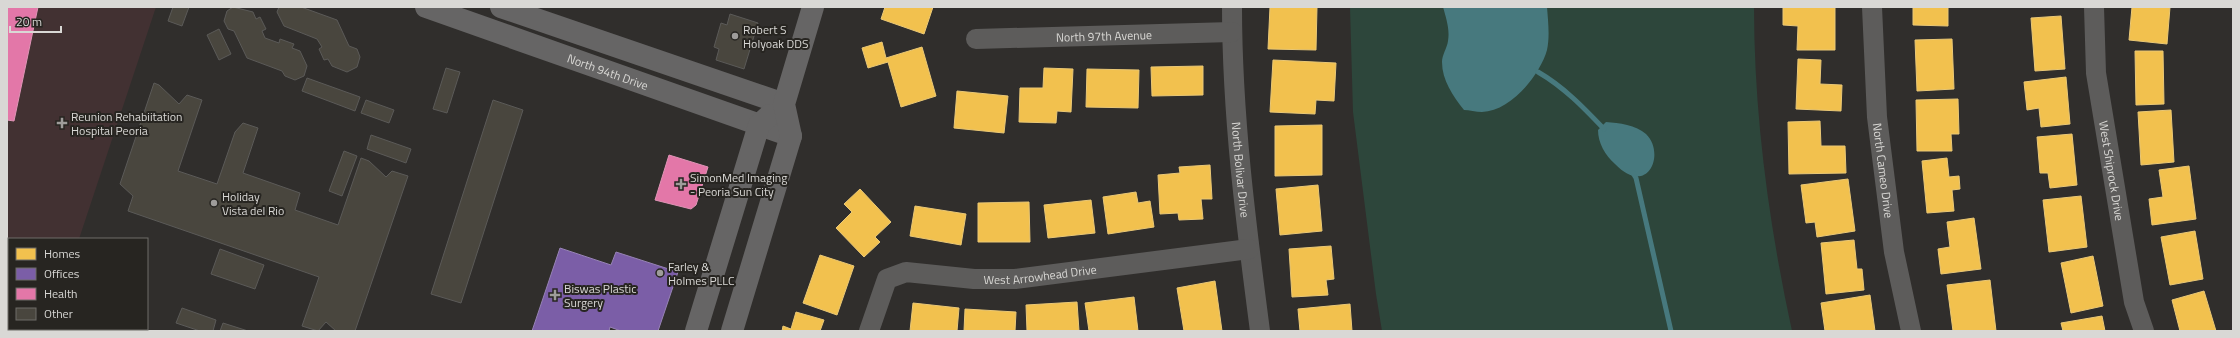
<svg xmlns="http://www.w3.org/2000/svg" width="2240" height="338" viewBox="0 0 2240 338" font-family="'Titillium Web',sans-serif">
<rect width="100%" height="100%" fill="#302e2c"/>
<path fill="#423132" d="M7,7H156L79,239H9V308L7,307Z"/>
<path fill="#2d463b" d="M1350,7H1754C1754,115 1769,225 1792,331H1382L1376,294L1353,112Z"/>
<path fill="#47797e" d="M1443,7H1547C1548,20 1550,37 1547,50C1540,75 1511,111 1482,112C1476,112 1469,110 1464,110C1453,96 1442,80 1442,62C1442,55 1447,48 1448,41C1450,29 1446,18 1443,7Z
M1606,122C1619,123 1636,125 1646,134C1666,153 1648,198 1615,164C1605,155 1598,143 1598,130Z"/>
<path fill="#f2c14e" stroke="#eac876" d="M885,7H933L924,34L881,19Z
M1270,7H1317L1316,50L1268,49Z
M1783,7H1835V50H1797L1798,26L1783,25Z
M1913,7H1948V26L1913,25Z
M2132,7H2170L2167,44L2129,40Z
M2061,16L2065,69L2035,71L2031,18Z
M1952,39L1954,89L1917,91L1915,40Z
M882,42L886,58L922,47L936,96L901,107L888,62L868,68L862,48Z
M2135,51H2163L2164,104L2136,105Z
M1798,59L1821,60L1820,84L1842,85L1841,111L1796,109Z
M1273,60L1336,63L1334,101L1316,100L1315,114L1270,112Z
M1203,66V95L1152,96L1151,67Z
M1044,68L1073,69L1071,112L1057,111L1056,123L1019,122L1020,88H1043Z
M1087,69L1139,70L1138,108L1086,107Z
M2066,77L2070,124L2041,127L2039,108L2027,110L2024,82Z
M957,91L1008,96L1004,133L954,128Z
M1958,99L1959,134H1951L1952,151H1917L1916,100Z
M2171,110L2174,162L2141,165L2138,112Z
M1820,121L1821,146H1845L1846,173L1789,174L1788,122Z
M1322,125V175L1275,176V126Z
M2072,134L2077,185L2050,188L2048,173H2040L2037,137Z
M1947,158L1949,177L1959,176L1960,189L1952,190L1954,211L1927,213L1922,161Z
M1210,165L1212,199H1201L1203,219L1179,220L1178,213L1160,214L1158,175L1180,173L1179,167Z
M2189,166L2196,219L2152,225L2149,199L2163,197L2159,170Z
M1848,179L1855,231L1817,237L1815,222L1806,223L1801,185Z
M1318,185L1322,231L1280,235L1276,189Z
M860,189L891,222L875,237L880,242L864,257L836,228L852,212L844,204Z
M1136,192L1138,203L1150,201L1154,227L1108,234L1103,197Z
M2081,196L2087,247L2049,252L2043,200Z
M1091,200L1095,233L1048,238L1044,205Z
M1029,202L1030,242H978V203Z
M915,206L966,214L961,245L910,236Z
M1974,218L1981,269L1941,274L1938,249L1950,247L1947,222Z
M2195,231L2203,279L2170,285L2161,237Z
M1854,240L1857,269H1862L1864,290L1826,294L1821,243Z
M1331,246L1334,279L1326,280L1328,295L1292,297L1289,249Z
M820,255L854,266L837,315L803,303Z
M2093,256L2103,306L2071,313L2061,263Z
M1990,280L1996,331H1953L1947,285Z
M1215,281L1222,331H1184L1177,288Z
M2204,291L2216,331H2180L2172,300Z
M1870,295L1875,331H1825L1821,303Z
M1134,297L1138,331H1089L1085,303Z
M1077,302L1079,331H1027L1026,305Z
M913,303L959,308L957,331H910Z
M1350,304L1352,331H1300L1298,309Z
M965,309L1016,312L1015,331H964Z
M796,312L824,320L820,331H782L783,326L791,329Z
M2102,316L2105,331H2063L2061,323Z
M90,329H123L122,331H89Z"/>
<path fill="#7b5ea7" stroke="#9783b5" d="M560,248L611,265L616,252L678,272L658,331H621L610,327L609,331H532Z"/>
<path fill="#e377a8" stroke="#e094b6" d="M7,7H38L14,121L7,120Z
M669,155L708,167L696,205L691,209L655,200Z"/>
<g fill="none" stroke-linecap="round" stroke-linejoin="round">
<path stroke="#47797e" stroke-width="5" d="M1538,72C1564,87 1584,108 1604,129
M1633,173L1636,178L1671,331"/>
</g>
<path fill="#49463e" stroke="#5b5a58" d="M173,7H189L182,26L168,21Z
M233,7L253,12L256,19L260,17L266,29L262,31L265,38L279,43L280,39L294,44L292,48L300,51L307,66L304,76L295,80L285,76L282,71L247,58L234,31L228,29L224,21L227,11Z
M279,7H301L337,20L349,46L357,49L360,57L357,67L347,72L332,66L328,59L324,60L319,49L322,47L317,39L284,26L277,12Z
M730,14L758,23L744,69L716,60L719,49L714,47L721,23L727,25Z
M219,29L231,54L219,60L207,35Z
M446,68L460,72L447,113L433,109Z
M307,78L360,97L355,111L302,91Z
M154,83L159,85L179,104L187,95L202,100L178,171L217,184L235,132L243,123L258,128L243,173L300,193L295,210L338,225L361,158L369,161L386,177L392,171L408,176L355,331H336L326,322L318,331L302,326L319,277L128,211L133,196L120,184Z
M366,100L394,110L389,123L361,113Z
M493,100L523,110L461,303L431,294Z
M371,135L411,149L406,163L367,149Z
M344,151L357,156L342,196L329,191Z
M220,249L264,265L255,289L211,274Z
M182,308L216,320L213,331H200L176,323Z
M223,323L248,331H220Z"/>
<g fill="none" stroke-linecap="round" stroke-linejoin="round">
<g stroke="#5d5c5b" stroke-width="20">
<path id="s1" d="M1232,7C1232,115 1246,224 1260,331"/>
<path id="s2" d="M1872,7L1877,117L1894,252L1911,331"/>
<path id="s3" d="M2094,7L2096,73L2134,302L2144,331"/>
<path id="s4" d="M976,39L1232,32"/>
<path id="s5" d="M869,331L887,279L906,272L974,279H1015L1249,249"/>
</g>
<g stroke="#666565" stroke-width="22">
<path id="s6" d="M426,7C548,49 669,94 791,136"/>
<path d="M501,7L784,104"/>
<path d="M696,331L759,125L770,115"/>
<path d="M732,331L791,136L784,104L813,7"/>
</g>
</g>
<g fill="#9e9c9a" stroke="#272521" stroke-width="1.5">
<circle cx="735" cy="36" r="4"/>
<path d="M60 117h4v4h4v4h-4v4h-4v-4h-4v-4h4z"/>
<path d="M679 178h4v4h4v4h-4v4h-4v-4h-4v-4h4z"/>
<circle cx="214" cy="203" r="4"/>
<circle cx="660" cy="273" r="4"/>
<path d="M553 289h4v4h4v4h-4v4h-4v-4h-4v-4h4z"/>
</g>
<g text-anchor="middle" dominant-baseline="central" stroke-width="4" stroke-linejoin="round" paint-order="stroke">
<g font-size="12" fill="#d9d8d5" stroke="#272521" text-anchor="start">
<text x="743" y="29">Robert S<tspan x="743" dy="14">Holyoak DDS</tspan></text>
<text x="71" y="116">Reunion Rehabiitation<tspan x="71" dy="14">Hospital Peoria</tspan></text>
<text x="690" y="177">SimonMed Imaging<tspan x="690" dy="14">- Peoria Sun City</tspan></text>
<text x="222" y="196">Holiday<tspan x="222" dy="14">Vista del Rio</tspan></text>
<text x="668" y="266">Farley &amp;<tspan x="668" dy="14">Holmes PLLC</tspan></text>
<text x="564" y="288">Biswas Plastic<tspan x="564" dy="14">Surgery</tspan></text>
</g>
<g font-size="12" fill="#d9d8d5" stroke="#272521">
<text stroke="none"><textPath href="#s4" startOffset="128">North 97th Avenue</textPath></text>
<text stroke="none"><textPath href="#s6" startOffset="193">North 94th Drive</textPath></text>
<text stroke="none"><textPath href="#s1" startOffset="163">North Bolivar Drive</textPath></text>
<text stroke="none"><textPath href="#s2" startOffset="164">North Cameo Drive</textPath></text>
<text stroke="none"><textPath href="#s3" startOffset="165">West Shiprock Drive</textPath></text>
<text stroke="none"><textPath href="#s5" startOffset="210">West Arrowhead Drive</textPath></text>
</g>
</g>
<rect width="2240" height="338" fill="none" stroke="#d9d8d5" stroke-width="16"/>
<rect x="8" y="238" width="140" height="92" fill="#272521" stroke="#6e6d69"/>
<rect x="16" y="248" width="20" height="12" fill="#f2c14e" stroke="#6e6d69"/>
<text x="44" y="258" font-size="12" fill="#d9d8d5">Homes</text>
<rect x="16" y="268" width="20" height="12" fill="#7b5ea7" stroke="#6e6d69"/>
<text x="44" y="278" font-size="12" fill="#d9d8d5">Offices</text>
<rect x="16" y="288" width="20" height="12" fill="#e377a8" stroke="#6e6d69"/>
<text x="44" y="298" font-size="12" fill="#d9d8d5">Health</text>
<rect x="16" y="308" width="20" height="12" fill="#49463e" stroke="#6e6d69"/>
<text x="44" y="318" font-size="12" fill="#d9d8d5">Other</text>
<path d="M10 26v6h51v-6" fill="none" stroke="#d9d8d5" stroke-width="2"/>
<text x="16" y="26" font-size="12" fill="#d9d8d5" stroke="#272521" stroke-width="3" paint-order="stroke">20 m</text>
</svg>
